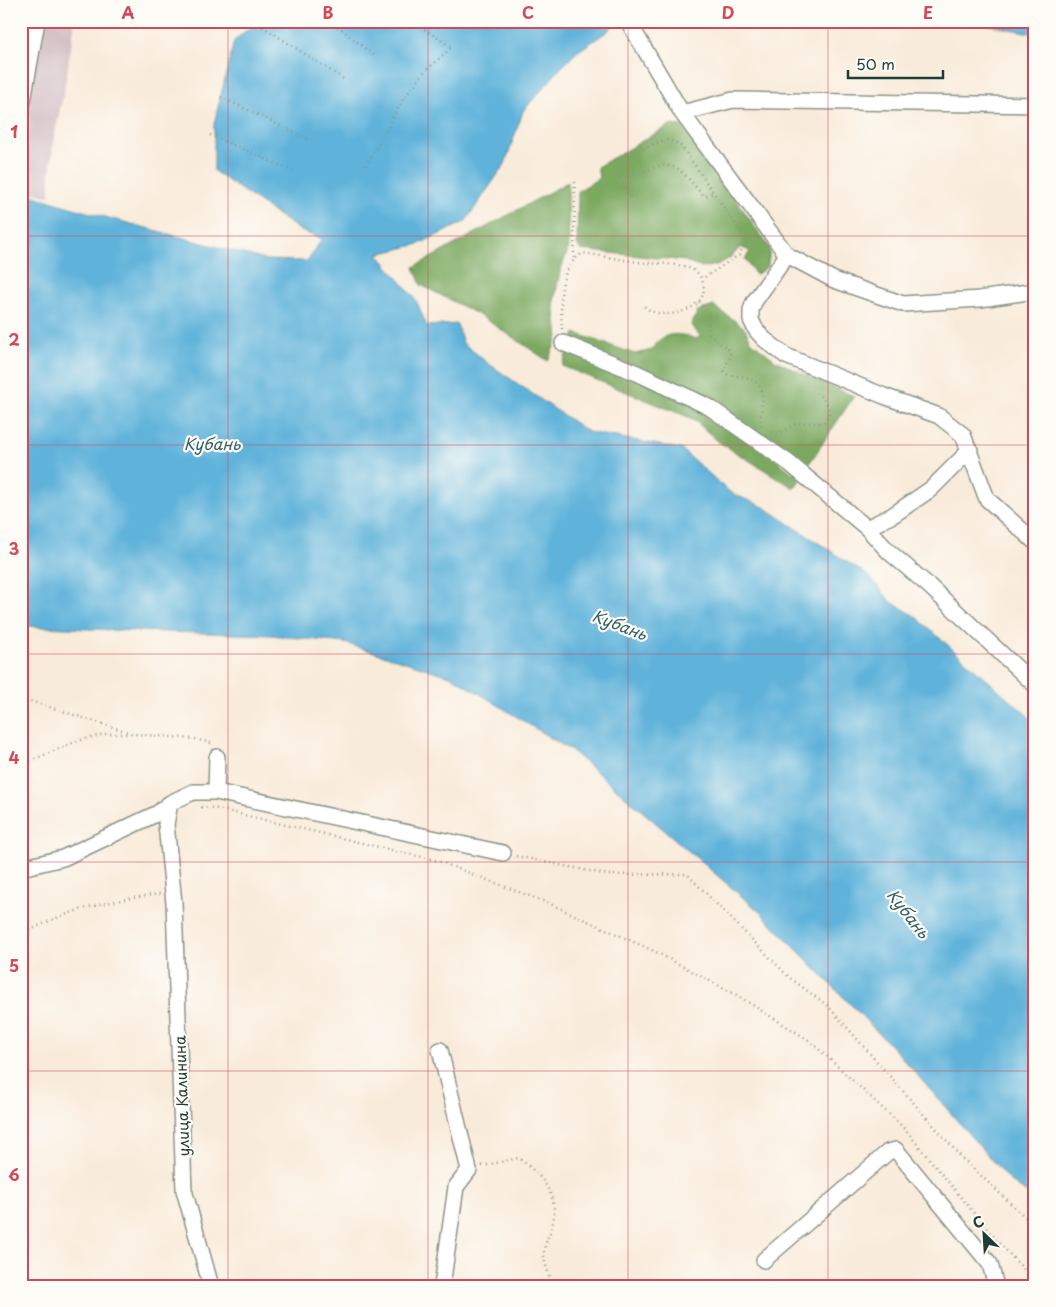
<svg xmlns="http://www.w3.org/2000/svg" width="1056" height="1307" viewBox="0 0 1056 1307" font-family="'Playpen Sans',sans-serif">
<rect width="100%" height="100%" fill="#fdfcf7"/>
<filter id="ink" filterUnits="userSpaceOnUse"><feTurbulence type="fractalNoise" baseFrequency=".02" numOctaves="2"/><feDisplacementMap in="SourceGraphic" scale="10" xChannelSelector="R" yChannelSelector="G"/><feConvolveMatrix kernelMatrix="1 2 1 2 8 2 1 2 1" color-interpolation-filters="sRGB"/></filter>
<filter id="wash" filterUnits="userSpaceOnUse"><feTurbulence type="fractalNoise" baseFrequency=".0096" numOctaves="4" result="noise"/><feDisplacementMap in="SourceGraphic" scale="20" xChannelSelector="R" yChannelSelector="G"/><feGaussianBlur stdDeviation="1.12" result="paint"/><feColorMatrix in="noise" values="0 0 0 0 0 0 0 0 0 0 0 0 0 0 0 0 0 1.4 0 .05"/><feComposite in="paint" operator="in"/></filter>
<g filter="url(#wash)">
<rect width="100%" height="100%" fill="#f9ebda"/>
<path fill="#d2bec3" d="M21,21H75L64,91L54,137L50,175V196L21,191Z"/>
<path fill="#7ca961" stroke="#4e734a" d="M670,125L684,126L770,248L768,266L756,275L745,259L750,251L740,247C728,264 704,274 686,261L581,250L577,244L578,191L599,178L597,167Z
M568,182L569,247L560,272L554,302L558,337L548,361L481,316L421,285L414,267Z
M714,306L745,328L751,341L775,360L816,380L854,396L805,470L791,459L571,343L575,333L635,354L652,350C662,331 678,332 696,339L700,336L691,325L698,311Z
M568,349L709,410L801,479L794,488L719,442L693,419L562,366Z"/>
<path fill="#5eb2da" stroke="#3e7887" d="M257,21H618L608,31L577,52L560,69L523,111L505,164L465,222L419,244L378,254L416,300L427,326L457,324L463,343L489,364L588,432L681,449L731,493L764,507L870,577L890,601L915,616L1035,722V1199L1010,1181L898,1053L761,913L573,752L453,677L345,643L271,635L135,631L21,626V192L83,211L266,260L307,261L322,239L301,231L214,171V124L234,41Z
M942,21H1035V34L979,23Z"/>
</g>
<g filter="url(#ink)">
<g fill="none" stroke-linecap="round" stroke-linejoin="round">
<defs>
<path id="minor" d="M628,21L682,113L787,255L834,280L903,304L980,299L1035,291
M21,112L37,21
M682,113L733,100L1035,105
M787,255L754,302L751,310V320L756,330L764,339L786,356L884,396L939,416L963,435L987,499L1035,542
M563,343L637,373L709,407L789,463L867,528L888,551L928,585L1035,685
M867,528L893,515L931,489L970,450
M216,792L503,853
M21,868L63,858L158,813L170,803
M440,1050L469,1170L456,1187L442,1286
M764,1260L888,1152L896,1150L990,1264L996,1286
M211,1286L184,1190L174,903L166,824L170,803L193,792H216L217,757"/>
</defs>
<use href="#minor" stroke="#8c9487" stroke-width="18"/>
<path stroke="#8c9487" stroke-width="2.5" stroke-dasharray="1 4" stroke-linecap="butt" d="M254,21L345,80
M329,21L340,28L376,57
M221,97L308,139
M210,135L294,171
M366,166L403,100L423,73L452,47L411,21
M620,178C626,177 633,175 639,173C652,169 665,161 678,169C687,175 695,187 703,195L706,196L714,192
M630,197L616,170C622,159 655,141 667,140C673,140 678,144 682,147L740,231L744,245L739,255L702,279
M574,258L575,182
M699,302L709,314L708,332L718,342L727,347L731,356L723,370L725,373C732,377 741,375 748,378C774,388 756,407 762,427
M562,329C561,303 556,269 583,253C604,256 626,261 647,263C661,264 685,263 696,272C698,273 700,276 701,278C717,309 660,326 642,304
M772,433L779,434L797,423H823C835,412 827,402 817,393
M21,698L134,734L196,739L211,743L212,745
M21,765L77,741L104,734H130
M201,807L214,808L438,861L548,903L658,953L740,997L810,1041L903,1127L997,1241L1035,1281
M516,856L609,875L687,874L790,978L828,1006L963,1159L1035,1226
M21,936C62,910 113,900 160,894
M482,1166L518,1158C539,1172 559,1194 553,1222C551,1232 545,1242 544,1252C543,1262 550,1276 553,1286"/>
<use href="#minor" stroke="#fff" stroke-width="15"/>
</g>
</g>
<path fill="none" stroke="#d1495b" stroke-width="1" stroke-opacity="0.55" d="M228,21V1286M428,21V1286M628,21V1286M828,21V1286M21,236H1035M21,445H1035M21,654H1035M21,862H1035M21,1071H1035"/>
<g text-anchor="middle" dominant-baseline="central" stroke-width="4.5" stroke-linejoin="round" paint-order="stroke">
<g font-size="15" fill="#1f3d34" stroke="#fdfcf7">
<text transform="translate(181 1096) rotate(-92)">улица Калинина</text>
</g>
<g font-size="16" font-style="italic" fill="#326066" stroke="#fdfcf7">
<text x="212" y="443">Кубань</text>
<text transform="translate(620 624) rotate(21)">Кубань</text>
<text transform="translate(909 913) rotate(52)">Кубань</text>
</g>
</g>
<rect width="1056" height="1307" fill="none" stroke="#fdfcf7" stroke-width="55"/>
<g transform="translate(984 1234) rotate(335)" stroke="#fdfcf7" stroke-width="4" paint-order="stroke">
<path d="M0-4L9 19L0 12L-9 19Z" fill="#1f3d34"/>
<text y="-8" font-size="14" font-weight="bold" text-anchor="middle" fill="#1f3d34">С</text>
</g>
<path d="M848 70v8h95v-8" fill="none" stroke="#1f3d34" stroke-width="2.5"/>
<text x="856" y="70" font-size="15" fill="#1f3d34" stroke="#fdfcf7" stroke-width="4" paint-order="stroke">50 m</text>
<rect x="28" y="28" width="1000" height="1252" fill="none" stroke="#d1495b" stroke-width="2"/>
<g font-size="16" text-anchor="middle" font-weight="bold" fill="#d1495b">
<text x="128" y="19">A</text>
<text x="328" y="19">B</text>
<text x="528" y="19">C</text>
<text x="728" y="19">D</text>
<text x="928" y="19">E</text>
<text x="14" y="138">1</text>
<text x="14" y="346">2</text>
<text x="14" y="555">3</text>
<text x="14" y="764">4</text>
<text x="14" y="972">5</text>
<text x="14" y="1181">6</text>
</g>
</svg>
